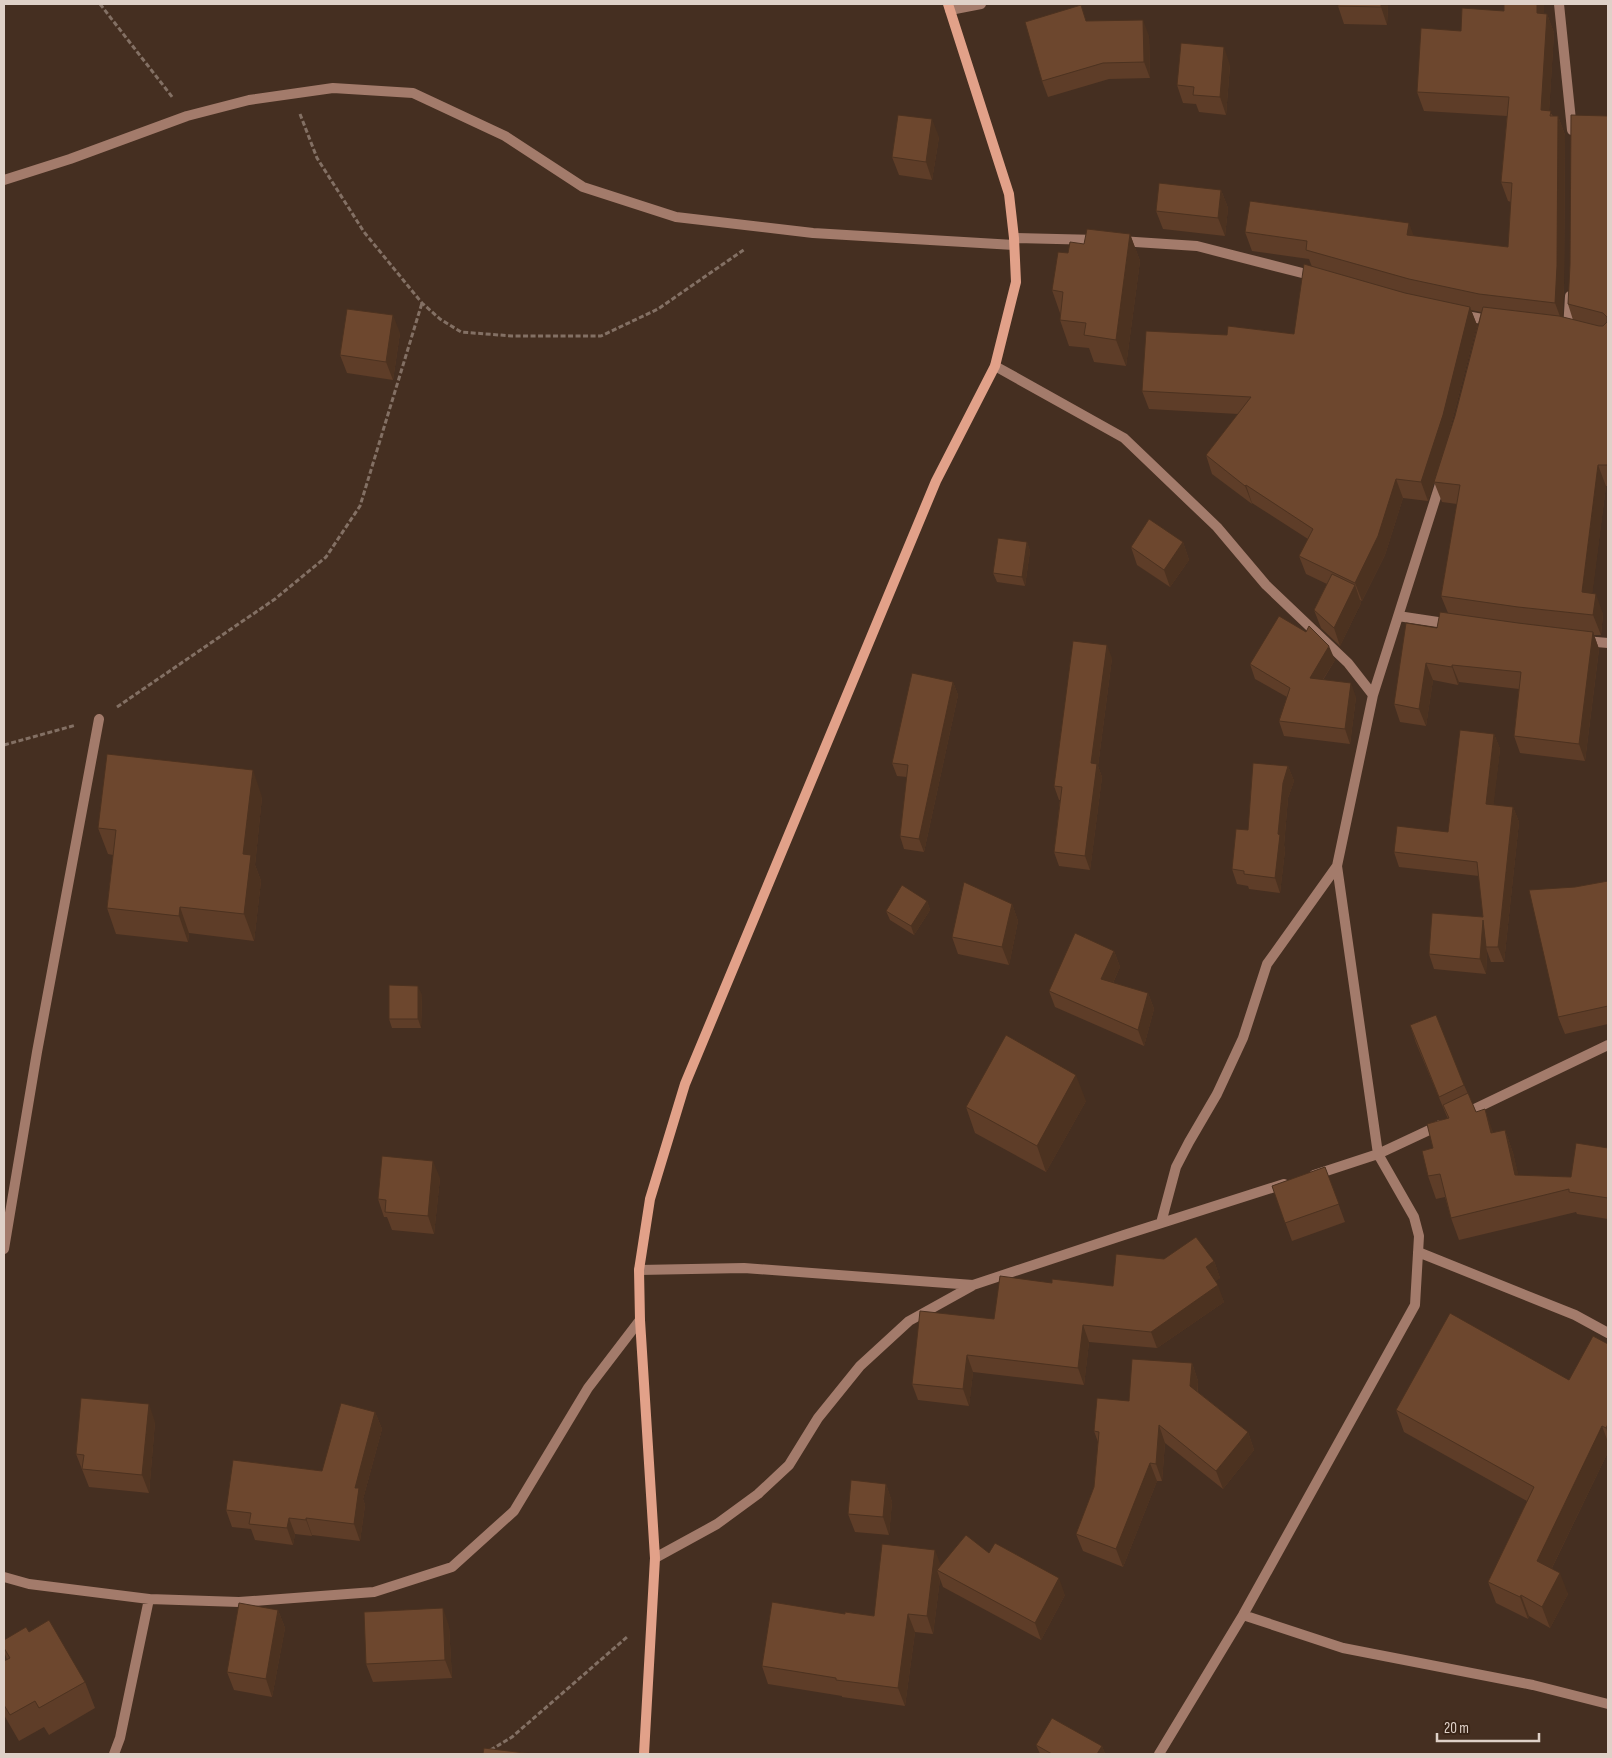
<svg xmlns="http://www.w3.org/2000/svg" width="1612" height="1758" viewBox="0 0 1612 1758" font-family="'Sofia Sans Condensed',sans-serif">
<rect width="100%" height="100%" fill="#452f21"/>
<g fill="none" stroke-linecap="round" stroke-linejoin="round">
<path stroke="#837064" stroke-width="3" stroke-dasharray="5 2.5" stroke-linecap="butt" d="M100,4L173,98
M300,114L317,158L364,232L422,303L440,319L461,332L512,336H601L658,309L745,249
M117,707L275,599L326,557L360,506L422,303
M4,745L76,725
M484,1754L512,1737L627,1637"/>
<path stroke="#a37b6b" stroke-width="10" d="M4,1249L37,1052L99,719"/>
<path stroke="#a37b6b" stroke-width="10" d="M1559,4L1572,130
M950,10L981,4
M4,180L70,159L187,116L249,100L333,88L413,93L505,136L583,187L676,217L813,233L1014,245
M1014,238L1098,240
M1120,241L1197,246L1314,276
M1461,315L1493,321
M1568,330L1570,296
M995,366L1124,438L1217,527L1266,585L1348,663L1373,695
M1398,616L1451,624
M1585,641L1608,643
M1462,1115L1608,1045
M1314,1175L1378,1154L1440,1125
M1161,1223L1176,1167L1189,1142L1217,1094L1243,1038L1267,964L1337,866
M1418,1252L1575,1315L1608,1333
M639,1270L744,1268L973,1285L1124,1235L1284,1184
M655,1558L717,1524L758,1494L789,1465L818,1418L860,1366L909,1321L972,1286
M4,1577L29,1584L149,1599L239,1602L374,1592L452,1567L514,1511L588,1388L640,1320
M1243,1615L1343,1648L1533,1685L1608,1704
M114,1754L120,1738L149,1599
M1159,1754L1243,1615L1415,1305L1419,1236L1414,1217L1378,1154L1337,866L1373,695L1441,481"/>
<path stroke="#e2a189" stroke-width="10" d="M644,1754L655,1558L640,1320L639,1270L650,1199L685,1084L936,481L995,366L1016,282L1014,238L1009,194L948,4"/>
</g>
<path fill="#5e3d28" d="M1388,4L1387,25L1344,24L1338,6Z
M1544,14H1547L1554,33L1549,111L1553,116H1558L1565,135L1564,285L1562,317L1573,320L1568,304L1608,116V486H1606L1592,593L1603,614L1601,635H1594L1599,649L1585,761L1520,753L1514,736L1519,689L1459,682L1458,685L1433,680L1426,726L1400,722L1394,704L1437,628L1448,613L1441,596L1457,504L1442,502L1434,482L1455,416L1481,312L1471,310L1477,325L1449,433L1428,501L1403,498L1385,555L1362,601L1360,600L1361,603L1340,646L1321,628L1314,610L1327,584L1306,574L1299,556L1308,539L1252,503V504L1212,474L1206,455L1238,414L1149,409L1142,391L1227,335L1294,334L1312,267L1309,259L1252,251L1245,232L1413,236L1508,247L1511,202L1508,201L1501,182L1507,116L1424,111L1417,92L1461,31Z
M1087,21L1149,36L1150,78L1109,79L1048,97L1042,81Z
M1230,65L1226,115L1199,112L1196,104L1183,103L1177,85Z
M939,137L932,180L899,175L892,157Z
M1221,190L1228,208L1225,236L1163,229L1156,211Z
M1130,234L1140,261L1126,366L1094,362L1089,348L1069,346L1060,320V313L1052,290L1068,253L1084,244Z
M400,333L393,380L347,373L340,355Z
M1027,542L1030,551L1025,586L997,582L993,573Z
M1183,542L1189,560L1170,587L1137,565L1131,547Z
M1112,658L1098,766L1102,777L1090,870L1059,866L1054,852L1060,800H1059L1054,786Z
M1335,660L1323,680L1356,697L1350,744L1284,736L1279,721L1287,697L1255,679L1250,664Z
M953,682L958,695L924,852L904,849L900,836L907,777L897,776L892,763Z
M1494,734L1500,749L1493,805L1513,807L1519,822L1504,962H1491L1487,951L1486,974L1434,969L1429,954L1483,917L1479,876L1399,867L1394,852L1448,832Z
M1288,766L1294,781L1288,798L1284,845L1285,850L1280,893L1249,889L1248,886L1237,884L1232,869L1248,830Z
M262,797L255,865L261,881L254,941L189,933L188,942L116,934L107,908L113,855L108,854L98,828Z
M1608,881V1024L1565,1034L1558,1017L1575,887Z
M927,901L930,910L914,935L890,920L886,911Z
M1012,904L1018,921L1009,965L958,954L952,937Z
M1114,951L1120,967L1113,983L1148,993L1154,1009L1144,1046L1055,1007L1049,991Z
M422,995L421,1028H392L389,1019Z
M1410,1025L1464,1085L1476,1112L1494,1133L1505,1130L1513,1153L1518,1175L1571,1177L1608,1148V1219L1577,1214L1576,1212L1459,1240L1451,1218L1445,1197L1436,1199L1428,1176L1433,1148L1448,1119L1416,1043Z
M1086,1101L1046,1172L975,1133L966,1107Z
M1325,1167L1345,1222L1292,1241L1272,1186Z
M440,1178L434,1234L392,1230L387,1217H384L378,1199Z
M1164,1259L1214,1261L1220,1278L1215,1281L1224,1302L1157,1348L1089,1342L1084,1385L973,1372L969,1406L918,1400L912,1384L994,1319L1052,1283L1113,1286Z
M1608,1344V1452L1552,1568L1568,1594L1550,1628L1529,1616L1528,1619L1496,1603L1488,1582L1527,1501L1404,1432L1396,1410L1569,1380Z
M1192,1363L1198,1381V1392L1248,1432L1254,1450L1223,1489L1165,1443L1162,1481H1157L1123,1567L1083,1551L1076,1534L1094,1487L1098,1442L1094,1431L1129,1401Z
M375,1412L382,1429L363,1499L365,1505L360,1541L312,1535V1536L295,1534L293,1545L255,1540L251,1529L232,1527L226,1510L322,1471Z
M155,1422L149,1493L89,1487L76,1454Z
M886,1484L892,1502L889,1535L855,1532L848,1514Z
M989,1553L1065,1595L1041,1640L943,1587L940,1579L933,1634L915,1632L905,1706L842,1697V1696L768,1684L762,1666L845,1614L874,1616L941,1565Z
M278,1610L285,1628L272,1697L234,1690L227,1672Z
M449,1626L452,1678L373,1682L366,1664Z
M29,1632L85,1682L95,1708L49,1735L44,1727L19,1741L4,1715V1661L7,1660L4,1651V1640Z
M1036,1745L1102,1746L1105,1754H1040Z"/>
<path fill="#4c3220" d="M1381,4H1388L1387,25L1381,7Z
M1537,4H1544V33L1537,13Z
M1547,14L1554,33L1548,130L1541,110Z
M1143,20L1149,36L1150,78L1144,62Z
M1224,47L1230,65L1226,115L1220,97Z
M1558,116L1565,135L1564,285L1562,322L1555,303Z
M932,119L939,137L932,180L926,162Z
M1221,190L1228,208L1225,236L1218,218Z
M1409,223L1416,242L1407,235Z
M1130,234L1140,261L1126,366L1116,340Z
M1470,307L1477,325L1449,433L1428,501L1421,482Z
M393,315L400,333L393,380L386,362Z
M1598,465L1606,486L1590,612L1582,592Z
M1396,479L1403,498L1385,555L1362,601L1355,583Z
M1246,485L1252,503V504L1245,486Z
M1027,542L1030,551L1025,586L1022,577Z
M1183,542L1189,560L1170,587L1164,570Z
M1355,585L1361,603L1340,646L1334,628Z
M1596,594L1603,614L1601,635L1593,615Z
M1593,632L1599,649L1585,761L1579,744Z
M1107,645L1112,658L1098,766L1102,777L1090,870L1085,856L1091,763Z
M1329,646L1335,660L1315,692L1310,678Z
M1426,663L1433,680L1426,726L1419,709Z
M1452,665L1459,682L1458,685L1452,667Z
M953,682L958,695L924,852L919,839Z
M1351,683L1356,697L1350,744L1345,729Z
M1494,734L1500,749L1492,819L1486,804Z
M1288,766L1294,781L1288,798L1284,845L1285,850L1280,893L1275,878L1278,834L1283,783Z
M253,770L262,797L255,865L261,881L254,941L244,914L243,854Z
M1513,807L1519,822L1504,962L1498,947Z
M927,901L930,910L914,935L911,926Z
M1012,904L1018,921L1009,965L1002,947Z
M180,907L189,933L188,942L179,916Z
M1483,920L1486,947L1487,951L1486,974L1480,959Z
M1114,951L1120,967L1107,996L1101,979Z
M418,986L422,995L421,1028L418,1019Z
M1148,993L1154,1009L1144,1046L1138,1030Z
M1076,1075L1086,1101L1046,1172L1037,1146Z
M1485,1109L1493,1132L1499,1156L1491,1133Z
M1505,1130L1513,1153L1524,1198L1515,1175Z
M433,1161L440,1178L434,1234L428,1216Z
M1214,1261L1220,1278L1212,1284L1206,1267Z
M1218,1285L1224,1302L1157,1348L1151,1332Z
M1083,1325L1089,1342L1084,1385L1078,1368Z
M967,1355L973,1372L969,1406L963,1389Z
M1192,1363L1198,1381L1197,1403L1190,1386Z
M149,1404L155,1422L149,1493L142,1475Z
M375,1412L382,1429L363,1499L365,1505L360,1541L354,1524L355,1488Z
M1608,1424V1434L1606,1428Z
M1159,1425L1165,1443L1162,1481L1156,1464Z
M1602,1426L1608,1442V1452L1545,1582L1537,1561Z
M1248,1432L1254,1450L1223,1489L1216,1471Z
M1150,1463L1157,1481L1123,1567L1116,1549Z
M886,1484L892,1502L889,1535L883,1517Z
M289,1518L295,1534L293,1545L287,1528Z
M306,1518L312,1535V1536L306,1520Z
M935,1550L942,1568L937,1570L940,1579L933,1634L927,1616Z
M1560,1573L1568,1594L1550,1628L1542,1607Z
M1059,1578L1065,1595L1041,1640L1035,1623Z
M1521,1595L1529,1616L1528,1619L1520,1597Z
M443,1608L449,1626L452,1678L445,1660Z
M278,1610L285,1628L272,1697L266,1679Z
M908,1614L915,1632L905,1706L898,1688Z
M1102,1746L1105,1754H1097Z"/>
<path fill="#6d472e" stroke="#4c3220" d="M1338,4H1381V7L1338,6Z
M1504,4H1537V13L1547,14L1541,110L1551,111L1550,116H1558L1557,266L1555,303L1479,294L1409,279L1306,250L1307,241L1245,232L1250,201L1409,223L1407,235L1508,247L1512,183L1501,182L1509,97L1417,92L1421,28L1461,31L1462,8L1504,11Z
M1081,5L1086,21L1143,20L1144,62L1103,63L1042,81L1025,22Z
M1181,43L1224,47L1220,97L1193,95L1194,87L1177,85Z
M898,115L932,119L926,162L892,157Z
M1571,115L1608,116V465H1598L1582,592L1596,594L1593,615L1518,607L1441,596L1460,485L1434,482L1455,416L1483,307L1559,316L1599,326H1603L1607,322V317L1603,313L1568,304L1570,265Z
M1159,183L1221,190L1218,218L1156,211Z
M1087,229L1130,234L1116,340L1084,335L1086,323L1060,320L1063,292L1052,290L1058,252L1068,253L1070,242L1084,244Z
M1304,264L1405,293L1470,307L1443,415L1421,482L1396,479L1378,536L1355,583L1299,556L1313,529L1246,485L1245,486L1206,455L1251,397L1142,391L1146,331L1227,335L1228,326L1294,334Z
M347,309L393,315L386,362L340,355Z
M1149,519L1183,542L1164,570L1131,547Z
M998,538L1027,542L1022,577L993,573Z
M1332,574L1355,585L1334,628L1314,610Z
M1440,612L1518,623L1593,632L1579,744L1514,736L1521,672L1452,665V667L1426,663L1419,709L1394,704L1406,623L1437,628Z
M1279,616L1306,632L1309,626L1329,646L1310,678L1351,683L1345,729L1279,721L1290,688L1250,664Z
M1073,641L1107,645L1091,763L1097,764L1085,856L1054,852L1062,787L1054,786Z
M912,673L953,682L919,839L900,836L908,765L892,763Z
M1460,730L1494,734L1486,804L1513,807L1498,947H1486L1483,920L1480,959L1429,954L1432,913L1483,917L1477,862L1394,852L1397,826L1448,832Z
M107,754L253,770L243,854L251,855L244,914L180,907L179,916L107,908L116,830L98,828Z
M1253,763L1288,766L1283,783L1278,834L1280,835L1275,878L1244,874V871L1232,869L1236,829L1248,830Z
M1608,881V1006L1558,1017L1529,890L1575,887Z
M964,882L1012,904L1002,947L952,937Z
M902,885L927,901L911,926L886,911Z
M1075,933L1114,951L1101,979L1148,993L1138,1030L1049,991Z
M389,985L418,986V1019H389Z
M1436,1015L1464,1085L1439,1097L1410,1025Z
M1006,1035L1076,1075L1037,1146L966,1107Z
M1468,1093L1476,1112L1485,1109L1491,1133L1505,1130L1515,1175L1571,1177L1576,1143L1608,1148V1198L1569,1192V1189L1451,1218L1440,1174L1428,1176L1422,1151L1433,1148L1427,1124L1449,1118L1443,1105Z
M382,1156L433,1161L428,1216L385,1212L386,1200L378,1199Z
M1325,1167L1339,1204L1285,1223L1272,1186Z
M1196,1237L1214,1261L1206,1267L1218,1285L1151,1332L1083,1325L1078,1368L967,1355L963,1389L912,1384L920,1311L994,1319L1000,1276L1052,1283V1279L1113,1286L1116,1254L1164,1259Z
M1450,1313L1569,1380L1593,1336L1608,1344V1424L1606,1428L1602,1426L1537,1561L1560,1573L1542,1607L1521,1595L1520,1597L1488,1582L1534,1487L1396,1410Z
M1132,1359L1192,1363L1190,1386L1248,1432L1216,1471L1159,1425L1156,1464L1150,1463L1116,1549L1076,1534L1094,1487L1099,1432L1094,1431L1097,1398L1129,1401Z
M81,1398L149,1404L142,1475L82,1469L84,1455L76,1454Z
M341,1403L375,1412L355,1488H359L354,1524L306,1518V1520L289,1518L287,1528L249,1524L251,1513L226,1510L233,1460L322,1471Z
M851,1480L886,1484L883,1517L848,1514Z
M966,1535L989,1553L995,1543L1059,1578L1035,1623L937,1570Z
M882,1544L935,1550L927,1616L908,1614L898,1688L836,1680V1678L762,1666L772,1602L845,1614V1612L874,1616Z
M239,1603L278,1610L266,1679L227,1672Z
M443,1608L445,1660L366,1664L364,1612Z
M49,1620L85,1682L39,1708L35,1701L10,1715L4,1705V1661L10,1658L4,1648V1640L26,1627L29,1632Z
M1052,1718L1102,1746L1097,1754H1052L1036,1745Z
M484,1748L533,1754H483Z"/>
<rect width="1612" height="1758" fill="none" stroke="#dfd1c8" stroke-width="10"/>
<path d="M1437 1733v8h102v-8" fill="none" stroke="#dfd1c8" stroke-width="2.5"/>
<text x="1444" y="1733" font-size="15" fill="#dfd1c8" stroke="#3a2517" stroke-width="4" paint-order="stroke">20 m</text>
</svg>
